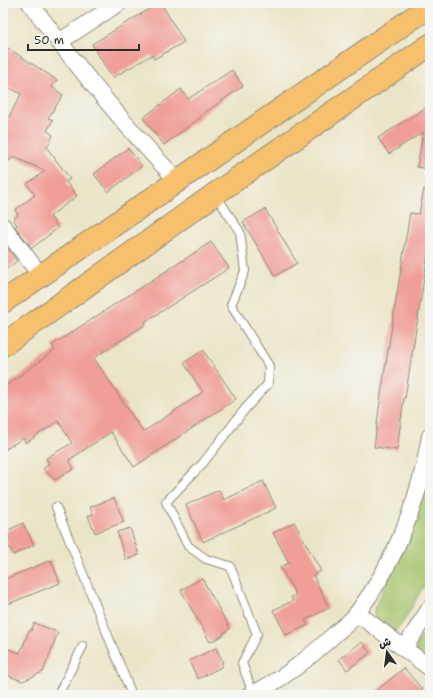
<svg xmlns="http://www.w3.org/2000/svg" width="433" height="698" viewBox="0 0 433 698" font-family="'Shantell Sans','Playpen Sans Arabic',sans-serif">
<rect width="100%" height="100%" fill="#f6f6f2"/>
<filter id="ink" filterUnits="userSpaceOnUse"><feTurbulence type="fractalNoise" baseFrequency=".025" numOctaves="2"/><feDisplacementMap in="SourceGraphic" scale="8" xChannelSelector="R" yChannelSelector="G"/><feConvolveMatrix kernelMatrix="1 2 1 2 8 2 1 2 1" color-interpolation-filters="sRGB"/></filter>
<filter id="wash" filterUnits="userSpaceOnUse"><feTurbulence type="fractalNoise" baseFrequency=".012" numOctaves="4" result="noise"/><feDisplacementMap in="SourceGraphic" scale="16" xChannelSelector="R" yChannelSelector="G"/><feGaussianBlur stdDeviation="0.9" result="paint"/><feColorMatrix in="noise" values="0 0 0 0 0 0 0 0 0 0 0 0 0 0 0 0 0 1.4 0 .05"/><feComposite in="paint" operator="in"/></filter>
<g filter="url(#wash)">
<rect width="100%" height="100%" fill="#ebe5c7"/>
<path fill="#a6c36a" stroke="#68774a" d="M430,463V575L403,622L392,635L375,621L374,610L407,540Z
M430,626V665L415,654L417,643Z"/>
<g id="blocks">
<path fill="#f09e96" d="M159,3H161L184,42L154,59L152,55L112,78L92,44Z
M3,45L57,80L52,87L63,95L48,118L53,120L47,131L53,135L47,148L70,179L66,182L77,196L50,216L58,228L32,248L15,227L17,225L13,219L18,215L15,210L35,195L27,184L45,171L14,157L3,165V128L21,94L3,84Z
M232,70L243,86L200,116L201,117L164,145L143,118L181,89L188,99Z
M430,105V128L427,130H430V169L417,167L423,132L389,154L378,138Z
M128,148L142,166L108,192L94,174Z
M424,189L430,190V241L405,398L404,397L397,450L374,447L381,394L410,213L419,214Z
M265,209L297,263L275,276L243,222Z
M3,242L17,261L3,272Z
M211,242L229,268L145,322L146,324L94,358L143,432L203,392L184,363L203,350L236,399L134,467L111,432L69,460L74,469L55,480L43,469L49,464L46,458L72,443L58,421L26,443L23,438L3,451V388L55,350L52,345Z
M263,481L276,508L203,542L186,505L219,490L224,500Z
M114,498L124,522L95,533L88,516L93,514L90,507Z
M294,522L321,571L313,575L329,608L305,620L308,625L286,635L273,610L293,601L291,597L296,595L280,567L289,563L273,533Z
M23,523L34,545L13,555L3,533Z
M130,528L139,555L126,560L117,532Z
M51,560L60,583L3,606V580Z
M202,578L230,629L223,633L224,635L210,642L181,590Z
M34,623L58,632L43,672L23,681L3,674V647L20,653L29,631H31Z
M362,642L370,653L347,670L339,659Z
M216,648L223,662L221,663L223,666L198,679L189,661Z
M404,668L427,695H371Z"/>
</g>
</g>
<g filter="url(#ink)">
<use href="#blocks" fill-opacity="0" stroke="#8b8879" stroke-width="1"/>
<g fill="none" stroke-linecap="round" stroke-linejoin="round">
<defs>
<path id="lane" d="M215,194L240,232L245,271L231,305L269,366L268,384L245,409L203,463L166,502L188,546L206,559L230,566L257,634L242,663L253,694
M56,507L132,695
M58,695L83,646"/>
<path id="street" d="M30,3C76,65 124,126 178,181
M59,42L119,3
M3,226L41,276
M357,613L430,668
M404,649L430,608
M250,695C283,680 310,657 336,633C344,626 353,620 358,612C396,561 420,498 430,436"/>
<path id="highway" d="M3,302L430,6
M3,345L215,194L430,45"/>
</defs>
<use href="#lane" stroke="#8b8879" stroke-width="10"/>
<use href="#street" stroke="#8b8879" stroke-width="18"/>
<use href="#highway" stroke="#8b8879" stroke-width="24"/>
<use href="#lane" stroke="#fff" stroke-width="8"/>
<use href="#street" stroke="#fff" stroke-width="16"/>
<use href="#highway" stroke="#f7c06c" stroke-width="22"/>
</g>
</g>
<rect width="433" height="698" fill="none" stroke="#f6f6f2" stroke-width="16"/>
<g transform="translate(387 652) rotate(346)" stroke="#f6f6f2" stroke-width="3" paint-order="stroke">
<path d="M0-3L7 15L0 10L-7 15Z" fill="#2b2b2b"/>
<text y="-6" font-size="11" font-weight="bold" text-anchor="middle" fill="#2b2b2b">ش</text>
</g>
<path d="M28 44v6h111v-6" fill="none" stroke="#2b2b2b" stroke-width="2"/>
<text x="34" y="44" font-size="12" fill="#2b2b2b" stroke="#f6f6f2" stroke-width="3" paint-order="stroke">50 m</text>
</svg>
